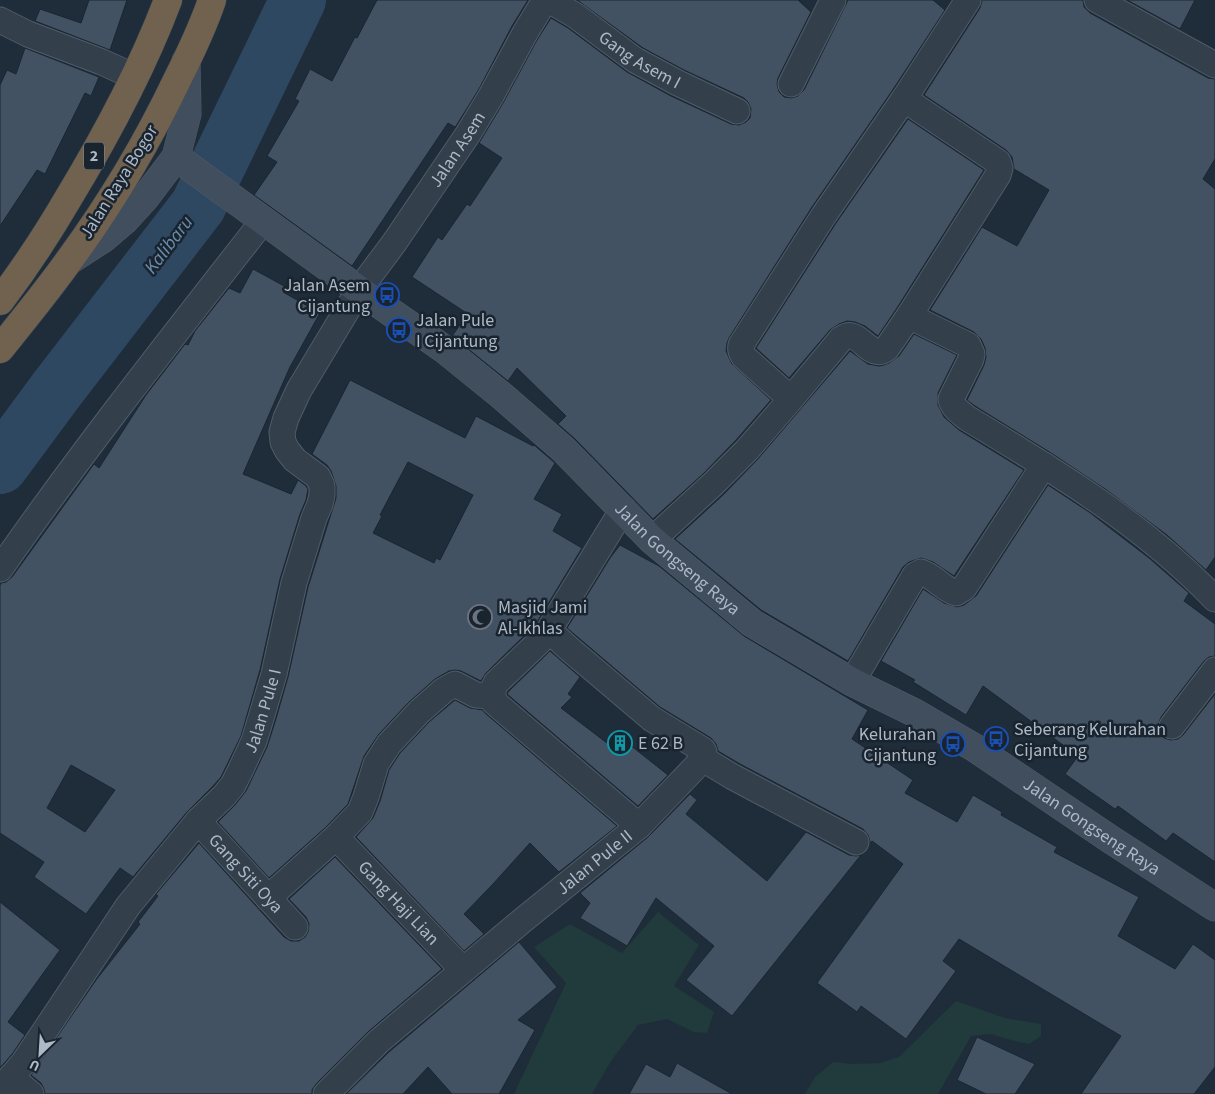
<svg xmlns="http://www.w3.org/2000/svg" width="1215" height="1094" viewBox="0 0 1215 1094" font-family="'Source Sans 3',sans-serif">
<rect width="100%" height="100%" fill="#1f2d3a"/>
<path fill="#213a3b" d="M658,912L699,945L674,986L714,1012L707,1033L694,1032L667,1019L638,1025L611,1061L592,1094H514L566,983L534,947L570,924L622,953Z
M956,1001L1005,1018L1041,1024V1036L1029,1044L1014,1041L991,1034L971,1036L938,1094H805L815,1077L833,1062L853,1064L880,1063L899,1057Z"/>
<g fill="none" stroke-linecap="round" stroke-linejoin="round">
<path stroke="#2f4861" stroke-width="56" d="M0,466L57,389L198,206L298,0"/>
</g>
<path fill="#425262" stroke="#1a2631" fill-rule="evenodd" d="M89,0H127L110,50L35,21L40,9L81,23Z
M377,0H528L512,26L479,89L456,126L455,127L448,123L352,266L254,195L277,162L267,156L299,101L295,99L310,69L332,81L355,37L357,38Z
M577,0H798L811,12L778,78L777,84L779,92L784,97L791,98L798,96L804,90L848,0H933L945,10L892,91L812,207L729,338L727,343L726,351L732,364L771,400L736,440L703,474L653,519L574,438L558,424L566,416L517,368L508,381L452,336L468,314L412,277L438,237L442,240L467,204L470,206L502,158L479,143L503,103L537,40L551,18L568,28L627,72L671,96L731,124L739,125L746,122L750,118L751,109L748,102L744,98L684,70L643,48Z
M982,0H1083L1084,7L1090,13L1208,78L1215,79V159L1203,179L1215,189V557L1206,570L1167,535L1105,489L1051,453L975,406L967,400L984,365L986,357L985,348L981,339L974,332L930,310L982,227L1017,246L1049,190L1014,169L1012,157L1006,150L924,95L980,8Z
M1127,0H1195L1180,29Z
M25,48L99,77L91,96L85,93L45,174L37,170L0,226V85L7,70L16,74Z
M908,119L984,170L897,308L878,336L865,326L855,322L847,321L839,324L830,330L789,378L756,348L836,223Z
M253,269L286,287L283,292L320,313L290,367L243,474L291,494L298,480L306,486L308,489L306,500L300,514L280,579L260,670L241,736L221,777L213,786L187,812L133,877L120,868L86,914L34,877L44,862L0,833V585L1,583L6,582L12,577L94,464L99,468L146,395L185,344L188,345L195,331L229,288L240,293ZM71,765L115,790L85,832L47,808Z
M914,334L957,355L938,393V405L944,417L959,430L1024,470L954,576L933,562L921,558L909,562L903,567L848,661L761,610L675,539L723,495L757,460L850,351L868,364L879,366L884,365L889,363L899,356Z
M350,380L465,438L476,416L533,446L534,445L555,463L534,499L562,514L553,531L582,548L537,622L528,632L486,673L481,681L461,671L455,670L449,671L435,679L409,702L379,734L364,756L348,804L326,827L269,878L218,822L235,805L246,791L267,747L275,722L288,677L308,587L336,498V486L331,471L327,465L312,454ZM408,462L473,495L440,560L436,558L434,563L373,533L382,516L380,515Z
M1048,485L1089,512L1149,558L1189,593L1184,601L1215,624V656L1209,657L1204,661L1161,717L1158,725L1159,732L1164,738L1171,740L1178,739L1183,735L1215,694V862L1173,833L1166,841L1118,806L1115,809L1065,774L1078,756L983,686L966,715L913,682L915,680L881,661L923,589L944,603L957,607L964,605L976,596Z
M620,545L659,566L744,636L868,710L852,739L913,780L905,793L957,822L973,795L1002,812L1001,815L1057,847L1054,852L1139,897L1118,936L1175,969L1193,944L1215,960V1067L1194,1094H1081L1121,1036L959,939L943,961L956,971L906,1039L861,1006L857,1012L817,983L903,864L872,841L870,844V841L868,835L863,829L740,764L718,751L716,744L711,738L660,707L567,628L610,558Z
M550,651L580,677L568,694L572,697L561,708L607,743L615,733L668,775L638,806L507,694L508,692Z
M455,700L470,708L483,710L485,713L617,826L559,872L530,843L493,884L464,914L484,934L464,951L356,837L373,818L380,801L389,770L400,753L429,722Z
M690,794L697,800L686,814L767,881L806,832L849,855L856,856L861,855L732,1016L686,980L714,946L656,898L627,946L580,918L590,903L580,893L648,837Z
M199,843L284,937L291,941H299L305,937L308,932L309,924L306,917L289,899L335,857L442,969L369,1031L316,1084L312,1090V1094H45L44,1089L41,1083L31,1075L96,980L140,924L138,922L158,896L156,894Z
M0,902L60,950L8,1022L25,1035L13,1053L0,1068Z
M519,942L557,987L518,1020L535,1030L499,1094H452L428,1067L403,1094H346L389,1052Z
M977,1037L1035,1064L1015,1094H986L957,1080Z
M677,1063L732,1094H629L646,1064L670,1077Z"/>
<g fill="none" stroke-linecap="round" stroke-linejoin="round">
<defs>
<g id="street">
<path id="s1" d="M549,0L576,16L635,60L678,83L737,111"/>
<path d="M1097,0L1215,65"/>
<path d="M0,20L28,34L102,62L135,77"/>
<path d="M791,84L833,0"/>
<path d="M909,316L968,345L972,354L971,359L951,399C952,407 961,413 967,418C1055,471 1143,524 1215,599"/>
<path d="M791,399L744,357C741,352 740,350 741,345L824,215L904,99L968,0"/>
<path d="M623,509L549,630L539,642L496,683C492,690 492,695 494,702L639,826"/>
<path d="M652,540L713,484L747,450L791,399L841,339C844,337 848,334 852,336C864,339 873,360 887,348L909,316L998,175L1000,168L998,162L904,99"/>
<path d="M0,569C83,450 174,335 263,221"/>
<path d="M852,682L915,575L921,572C936,577 941,588 956,593L964,588L1044,465"/>
<path d="M1172,726L1215,670"/>
<path d="M703,759L733,777L856,842"/>
<path id="s2" d="M198,821L295,927"/>
<path id="s3" d="M336,837L463,970"/>
<path d="M268,898L336,837L360,812L366,797L376,764L389,744L419,712L444,690L455,684L476,695L493,696"/>
<path d="M11,1077L31,1094"/>
<path id="s4" d="M0,1090L24,1062L128,906L198,821L224,796L233,785L240,771L254,741L261,718L274,674L294,583L314,518L320,504L322,495V486L318,477L295,460L287,450L283,442L282,432L286,418L299,390L359,290L394,243L468,134L491,96L525,33L545,0"/>
<path id="s5" d="M326,1094L379,1041L523,920L639,826L703,759L704,752L703,750L652,719L567,647L549,630"/>
</g>
<g id="secondary">
<path id="s6" d="M176,157L359,290L444,349L502,396L563,449L652,540L752,623L852,682L915,713L975,748L1110,839L1215,907"/>
<path d="M70,260L104,238L125,220L145,198L176,157L187,114L186,61"/>
</g>
<path id="highway" d="M0,301C25,268 48,233 69,197C107,134 142,69 168,0
M0,349C24,319 48,290 70,259C111,203 147,143 177,80C190,54 203,27 212,0"/>
</defs>
<use href="#street" stroke="#505c68" stroke-width="27"/>
<use href="#secondary" stroke="#505c68" stroke-width="29"/>
<use href="#highway" stroke="#3d4955" stroke-width="29"/>
<use href="#street" stroke="#333f4b" stroke-width="25"/>
<use href="#secondary" stroke="#414e5e" stroke-width="28"/>
<use href="#highway" stroke="#71614f" stroke-width="28"/>
</g>
<defs>
<symbol id="bus-ring" viewBox="-11 -11 22 22"><circle r="9.5" fill="#19242f" stroke="#1a4fb4" stroke-width="1.5"/><path d="M-5-6H5V4H4V6H2V4H-2V6H-4V4H-5ZM-3.5-4V0h7V-4ZM-3.5 1.2v1.5H-2V1.2ZM2 1.2v1.5H3.5V1.2Z" fill="#1a4fb4"/></symbol>
<symbol id="mosque-ring" viewBox="-11 -11 22 22"><circle r="9.5" fill="#19242f" stroke="#6b7280" stroke-width="1.5"/><path d="M3.5-4.9A6 6 0 1 0 3.5 4.9A5 5 0 1 1 3.5-4.9Z" fill="#6b7280"/></symbol>
<symbol id="building-ring" viewBox="-11 -11 22 22"><circle r="9.5" fill="#19242f" stroke="#0f9aa8" stroke-width="1.5"/><path d="M-4-6H4V6H1V3H-1V6H-4ZM-2.5-4.3h1.7v1.8h-1.7ZM.8-4.3h1.7v1.8H.8ZM-2.5-1h1.7V.8h-1.7ZM.8-1h1.7V.8H.8Z" fill="#0f9aa8"/></symbol>
</defs>
<g fill-rule="evenodd">
<use href="#bus-ring" x="373" y="281" width="28" height="28"/>
<use href="#bus-ring" x="385" y="316" width="28" height="28"/>
<use href="#mosque-ring" x="466" y="603" width="28" height="28"/>
<use href="#bus-ring" x="982" y="725" width="28" height="28"/>
<use href="#building-ring" x="606" y="729" width="28" height="28"/>
<use href="#bus-ring" x="939" y="730" width="28" height="28"/>
</g>
<g text-anchor="middle" dominant-baseline="central" stroke-width="5" stroke-linejoin="round" paint-order="stroke">
<rect fill="#19242f" stroke="#818c99" stroke-width="1" x="84" y="142.5" width="20" height="27" rx="4"/>
<g font-size="16" font-weight="bold" fill="#adb9c7">
<text x="94" y="156">2</text>
</g>
<g font-size="18" fill="#adb9c7" stroke="#19242f">
<text stroke="none"><textPath href="#s1" startOffset="109">Gang Asem I</textPath></text>
<text stroke="none"><textPath href="#s4" startOffset="1102">Jalan Asem</textPath></text>
<text transform="translate(119 182) rotate(-58)">Jalan Raya Bogor</text>
<text stroke="none"><textPath href="#s6" startOffset="644">Jalan Gongseng Raya</textPath></text>
<text stroke="none"><textPath href="#s4" startOffset="465">Jalan Pule I</textPath></text>
<text stroke="none"><textPath href="#s6" startOffset="1139">Jalan Gongseng Raya</textPath></text>
<text stroke="none"><textPath href="#s5" startOffset="355">Jalan Pule II</textPath></text>
<text stroke="none"><textPath href="#s2" startOffset="71">Gang Siti Oya</textPath></text>
<text stroke="none"><textPath href="#s3" startOffset="91">Gang Haji Lian</textPath></text>
</g>
<g font-size="18" fill="#adb9c7" stroke="#19242f" text-anchor="start">
<text x="370" y="285" text-anchor="end">Jalan Asem<tspan x="370" dy="21">Cijantung</tspan></text>
<text x="416" y="320">Jalan Pule<tspan x="416" dy="21">I Cijantung</tspan></text>
<text x="498" y="607">Masjid Jami<tspan x="498" dy="21">Al-Ikhlas</tspan></text>
<text x="1014" y="729">Seberang Kelurahan<tspan x="1014" dy="21">Cijantung</tspan></text>
<text x="936" y="734" text-anchor="end">Kelurahan<tspan x="936" dy="21">Cijantung</tspan></text>
<text x="638" y="743">E 62 B</text>
</g>
<g font-size="19" font-style="italic" fill="#6b8dad" stroke="#19242f">
<text transform="translate(169 245) rotate(-53)">Kalibaru</text>
</g>
</g>
<g transform="translate(40 1054) rotate(205)" stroke="#19242f" stroke-width="4" paint-order="stroke">
<path d="M0-4L9 19L0 12L-9 19Z" fill="#adb9c7"/>
<text y="-8" font-size="14" font-weight="bold" text-anchor="middle" fill="#adb9c7">U</text>
</g>
</svg>
